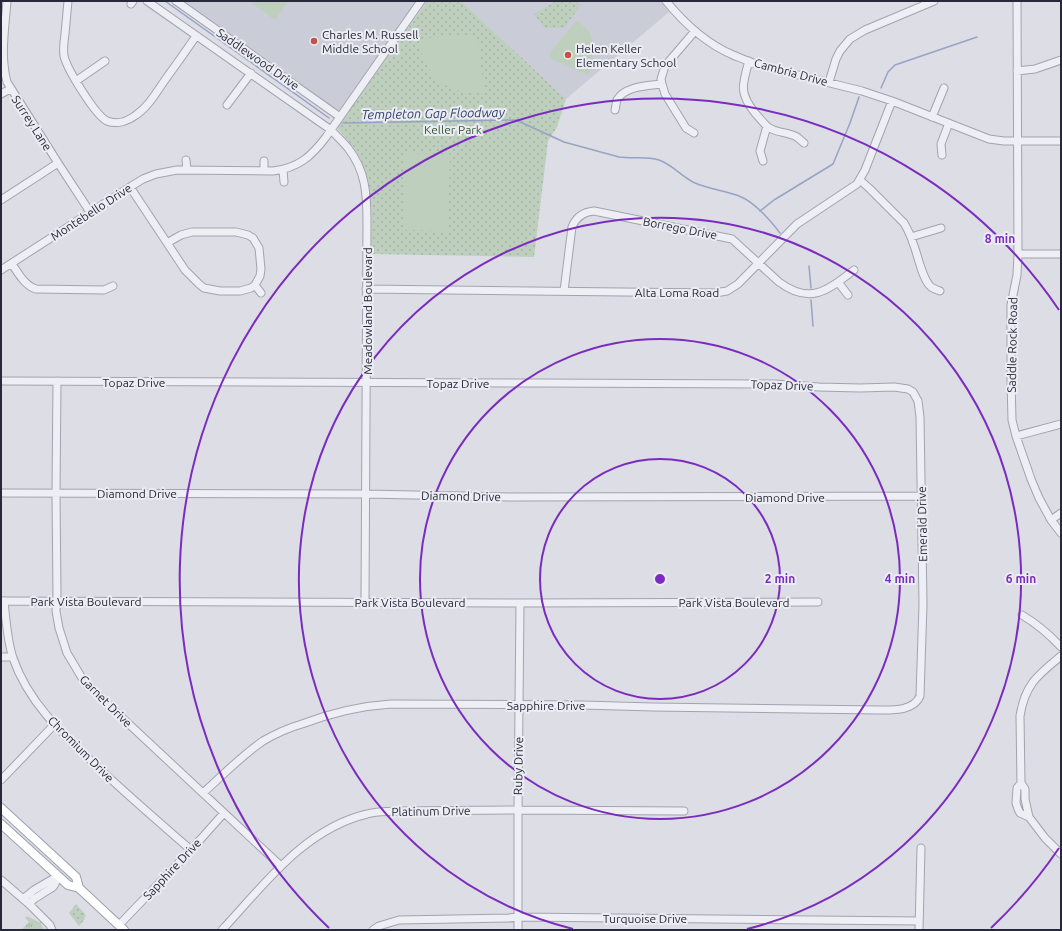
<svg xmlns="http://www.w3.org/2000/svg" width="1062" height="931" viewBox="0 0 1062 931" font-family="Ubuntu,sans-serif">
<defs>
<pattern id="grass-tufts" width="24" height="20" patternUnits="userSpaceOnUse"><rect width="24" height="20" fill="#becfbe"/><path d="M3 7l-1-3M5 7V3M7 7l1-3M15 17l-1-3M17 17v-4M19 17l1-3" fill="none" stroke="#a3b2a4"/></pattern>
<pattern id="park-dots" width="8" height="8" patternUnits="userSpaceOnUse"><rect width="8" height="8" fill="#becfbe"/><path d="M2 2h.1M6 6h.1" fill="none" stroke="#a3b2a4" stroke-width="1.8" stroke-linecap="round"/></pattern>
</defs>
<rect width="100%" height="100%" fill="#dcdde5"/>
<path fill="#caccd7" d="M183,1H416L340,109L339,110H337Z
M461,1H661L669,12L566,99Z"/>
<path fill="url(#grass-tufts)" d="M27,916L39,922H40L41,920L42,921L41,924L44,930H21L29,922L25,918Z"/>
<path fill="url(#park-dots)" d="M427,1H461L566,99L557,127L548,141L534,257L371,254C371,220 376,182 356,151C351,143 344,136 338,129V127Z
M556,1H577L580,6L573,16L564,28H545L534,14Z
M76,904L86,915L84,918L85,919L79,926L69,913Z"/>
<path fill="#becfbe" d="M249,1H288L275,20Z
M576,21C597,30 597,57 588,75L550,58V53Z
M471,35L478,40L484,91C462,94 441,89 429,69C426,65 423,60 422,55C420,50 420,44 420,39Z
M405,153L450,154L448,231L403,230Z"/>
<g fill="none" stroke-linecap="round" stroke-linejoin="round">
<path stroke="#98a3c4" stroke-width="1.5" d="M165,1L329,118
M881,88L888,72L895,65L977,37
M343,123L516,120L564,142L619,157C633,159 646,156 659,160C673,165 682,177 695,183C709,189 725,191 739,196C755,202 770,220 780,233
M760,211L774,200L833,164L850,123L859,97
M809,266L811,288
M811,300L813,326"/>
<defs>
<path id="minor" d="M7,1C5,28 0,56 7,82L58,163L90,212
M68,1C67,12 66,23 65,34C64,41 63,49 64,56C67,69 95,115 107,121C117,125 128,121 136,115C148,107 156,93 165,80C175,66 186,51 196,36
M147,1L331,130C337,136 343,142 348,148C366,171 367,195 367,223L365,602
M176,1L340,117
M666,1C684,23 707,44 733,55C743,59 752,63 762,66L862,91L892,101L989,139L1004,141H1061
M1017,1L1018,254L1017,275L1011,305V379L1012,420L1016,436L1031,479L1039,498L1051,520L1061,533
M131,4L133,1
M749,61C742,85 739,93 755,113C759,117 763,123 768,127C776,133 788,132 797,137C799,139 802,141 804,143
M1017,71L1035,69L1061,60
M76,81L105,61
M829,82L836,59L840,51L850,39L865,30L934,1
M1,94L10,89
M227,105L251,73
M615,110C616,107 616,102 617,100C625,86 647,86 662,84
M932,117L944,88
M694,133L686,128L665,94L662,84L661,79L665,66L695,31
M942,155L941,144L949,123
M186,160L187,170
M763,161L760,151L767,126
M283,170L284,182
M264,171V161
M860,180L870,189L904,223C908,230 911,236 913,243C918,255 922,279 931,287C934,289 937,290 940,291
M130,187L185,270L199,284L204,288L220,291H240L251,288L255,285L260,276L261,269L259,248L253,238L248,235L236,232H192L181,235L167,243
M1,200L58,163
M911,237L941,228
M1018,254H1061
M12,264C18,273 25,286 36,289L104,290L113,286
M1,270L130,187L143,179L156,174L177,170L273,171C298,168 311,157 326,137L421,1
M838,282L848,295
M255,285L261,293
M366,289L715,293L727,291L738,284L797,224L857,184L865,170L892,101
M564,291L572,227C576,217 583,212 594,211L732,239L779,282C810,305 827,291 854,270
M1,381L539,383L775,384L819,387L860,388L894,387L908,389L913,392L918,401L920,417L923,604L920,696C914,711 893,710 880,710L653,707L582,705L391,704C360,706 331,713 302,724C288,728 275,734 263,741C241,756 222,776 203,793
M57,381L56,493L57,594L56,611L59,628L67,653L82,678L101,698L281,866
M1016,436L1061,424
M1,493L366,494L513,497L921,496
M1051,520L1061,513
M1,601L520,603L818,602
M4,601C6,619 7,640 13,658C29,705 67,738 102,771C131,798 161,824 191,850
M1022,615C1037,624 1049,634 1061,647
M1,657H12
M1,780L54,725
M1021,783L1025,789V799L1029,817L1045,838L1061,854
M1029,817L1020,813L1018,809L1016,803L1017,788L1021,783L1020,716C1025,684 1038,675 1061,656
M1,880L29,904L50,925L52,930
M23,899L34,890L58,876
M29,904L34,899L53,887L55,884L58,876
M119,925L191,850L224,813
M222,930C264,885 304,829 367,814C377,811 387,812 398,811L518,810L684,811
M373,930L379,926L399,920L509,918L518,917L919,921
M518,930V810L520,603
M919,930L921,848"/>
<path id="major" d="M1,808L76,877L79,888
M1,824L68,885L79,888L124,930"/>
</defs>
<use href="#minor" stroke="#a2a3af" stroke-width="9"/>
<use href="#major" stroke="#9c9fb0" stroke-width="10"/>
<use href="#minor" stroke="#eeeff4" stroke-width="7"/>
<use href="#major" stroke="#fff" stroke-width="8"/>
</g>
<g fill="none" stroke="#7b2cbf" stroke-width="2">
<circle cx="660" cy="579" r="120"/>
<circle cx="660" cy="579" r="240"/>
<path d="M573 929A361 361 0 1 1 747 929"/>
<path d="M1059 848A481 481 0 0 1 991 928M329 928A481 481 0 1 1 1059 310"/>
</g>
<g fill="#c65246" stroke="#ebedf3" stroke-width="1.5">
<circle cx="314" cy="41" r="4"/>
<circle cx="568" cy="55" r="4"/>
</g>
<g text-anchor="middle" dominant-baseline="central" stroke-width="4" stroke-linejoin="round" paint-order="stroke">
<g font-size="12" fill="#27293b" stroke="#ebedf3" text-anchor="start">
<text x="322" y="34">Charles M. Russell<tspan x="322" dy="14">Middle School</tspan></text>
<text x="576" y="48">Helen Keller<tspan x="576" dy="14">Elementary School</tspan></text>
</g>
<g font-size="12" fill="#27293b" stroke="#ebedf3">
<text transform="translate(258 59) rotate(35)">Saddlewood Drive</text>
<text transform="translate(791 72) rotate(15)">Cambria Drive</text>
<text transform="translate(32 123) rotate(57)">Surrey Lane</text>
<text transform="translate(91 212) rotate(-33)">Montebello Drive</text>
<text transform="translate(680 228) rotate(11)">Borrego Drive</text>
<text x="677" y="292">Alta Loma Road</text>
<text transform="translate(367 311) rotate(-90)">Meadowland Boulevard</text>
<text transform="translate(1012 345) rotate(-89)">Saddle Rock Road</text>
<text x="134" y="382">Topaz Drive</text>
<text x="458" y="383">Topaz Drive</text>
<text transform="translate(782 385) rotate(2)">Topaz Drive</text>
<text x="137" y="493">Diamond Drive</text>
<text transform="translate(461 496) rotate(1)">Diamond Drive</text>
<text x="785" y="497">Diamond Drive</text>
<text transform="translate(922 524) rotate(-91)">Emerald Drive</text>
<text x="86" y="601">Park Vista Boulevard</text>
<text x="410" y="602">Park Vista Boulevard</text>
<text x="734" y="602">Park Vista Boulevard</text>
<text transform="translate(106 701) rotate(45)">Garnet Drive</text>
<text x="546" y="705">Sapphire Drive</text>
<text transform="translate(81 749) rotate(45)">Chromium Drive</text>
<text transform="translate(518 766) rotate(-89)">Ruby Drive</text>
<text transform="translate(431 811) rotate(-1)">Platinum Drive</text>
<text transform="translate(172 869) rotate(-47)">Sapphire Drive</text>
<text x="645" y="918">Turquoise Drive</text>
</g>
<g font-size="12" fill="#355637" stroke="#ebedf3">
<text x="453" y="129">Keller Park</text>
</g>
<g font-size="13" font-style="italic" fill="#333f6c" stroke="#ebedf3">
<text transform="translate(433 113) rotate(-1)">Templeton Gap Floodway</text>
</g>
</g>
<circle cx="660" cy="579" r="6" fill="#7b2cbf" stroke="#ebedf3" stroke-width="2"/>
<g font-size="12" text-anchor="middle" font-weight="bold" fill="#7b2cbf" stroke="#ebedf3" stroke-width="4" stroke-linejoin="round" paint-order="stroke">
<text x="1000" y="243">8 min</text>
<text x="780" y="583">2 min</text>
<text x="900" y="583">4 min</text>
<text x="1021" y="583">6 min</text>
</g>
<rect width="1062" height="931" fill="none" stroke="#27293b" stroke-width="4"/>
</svg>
